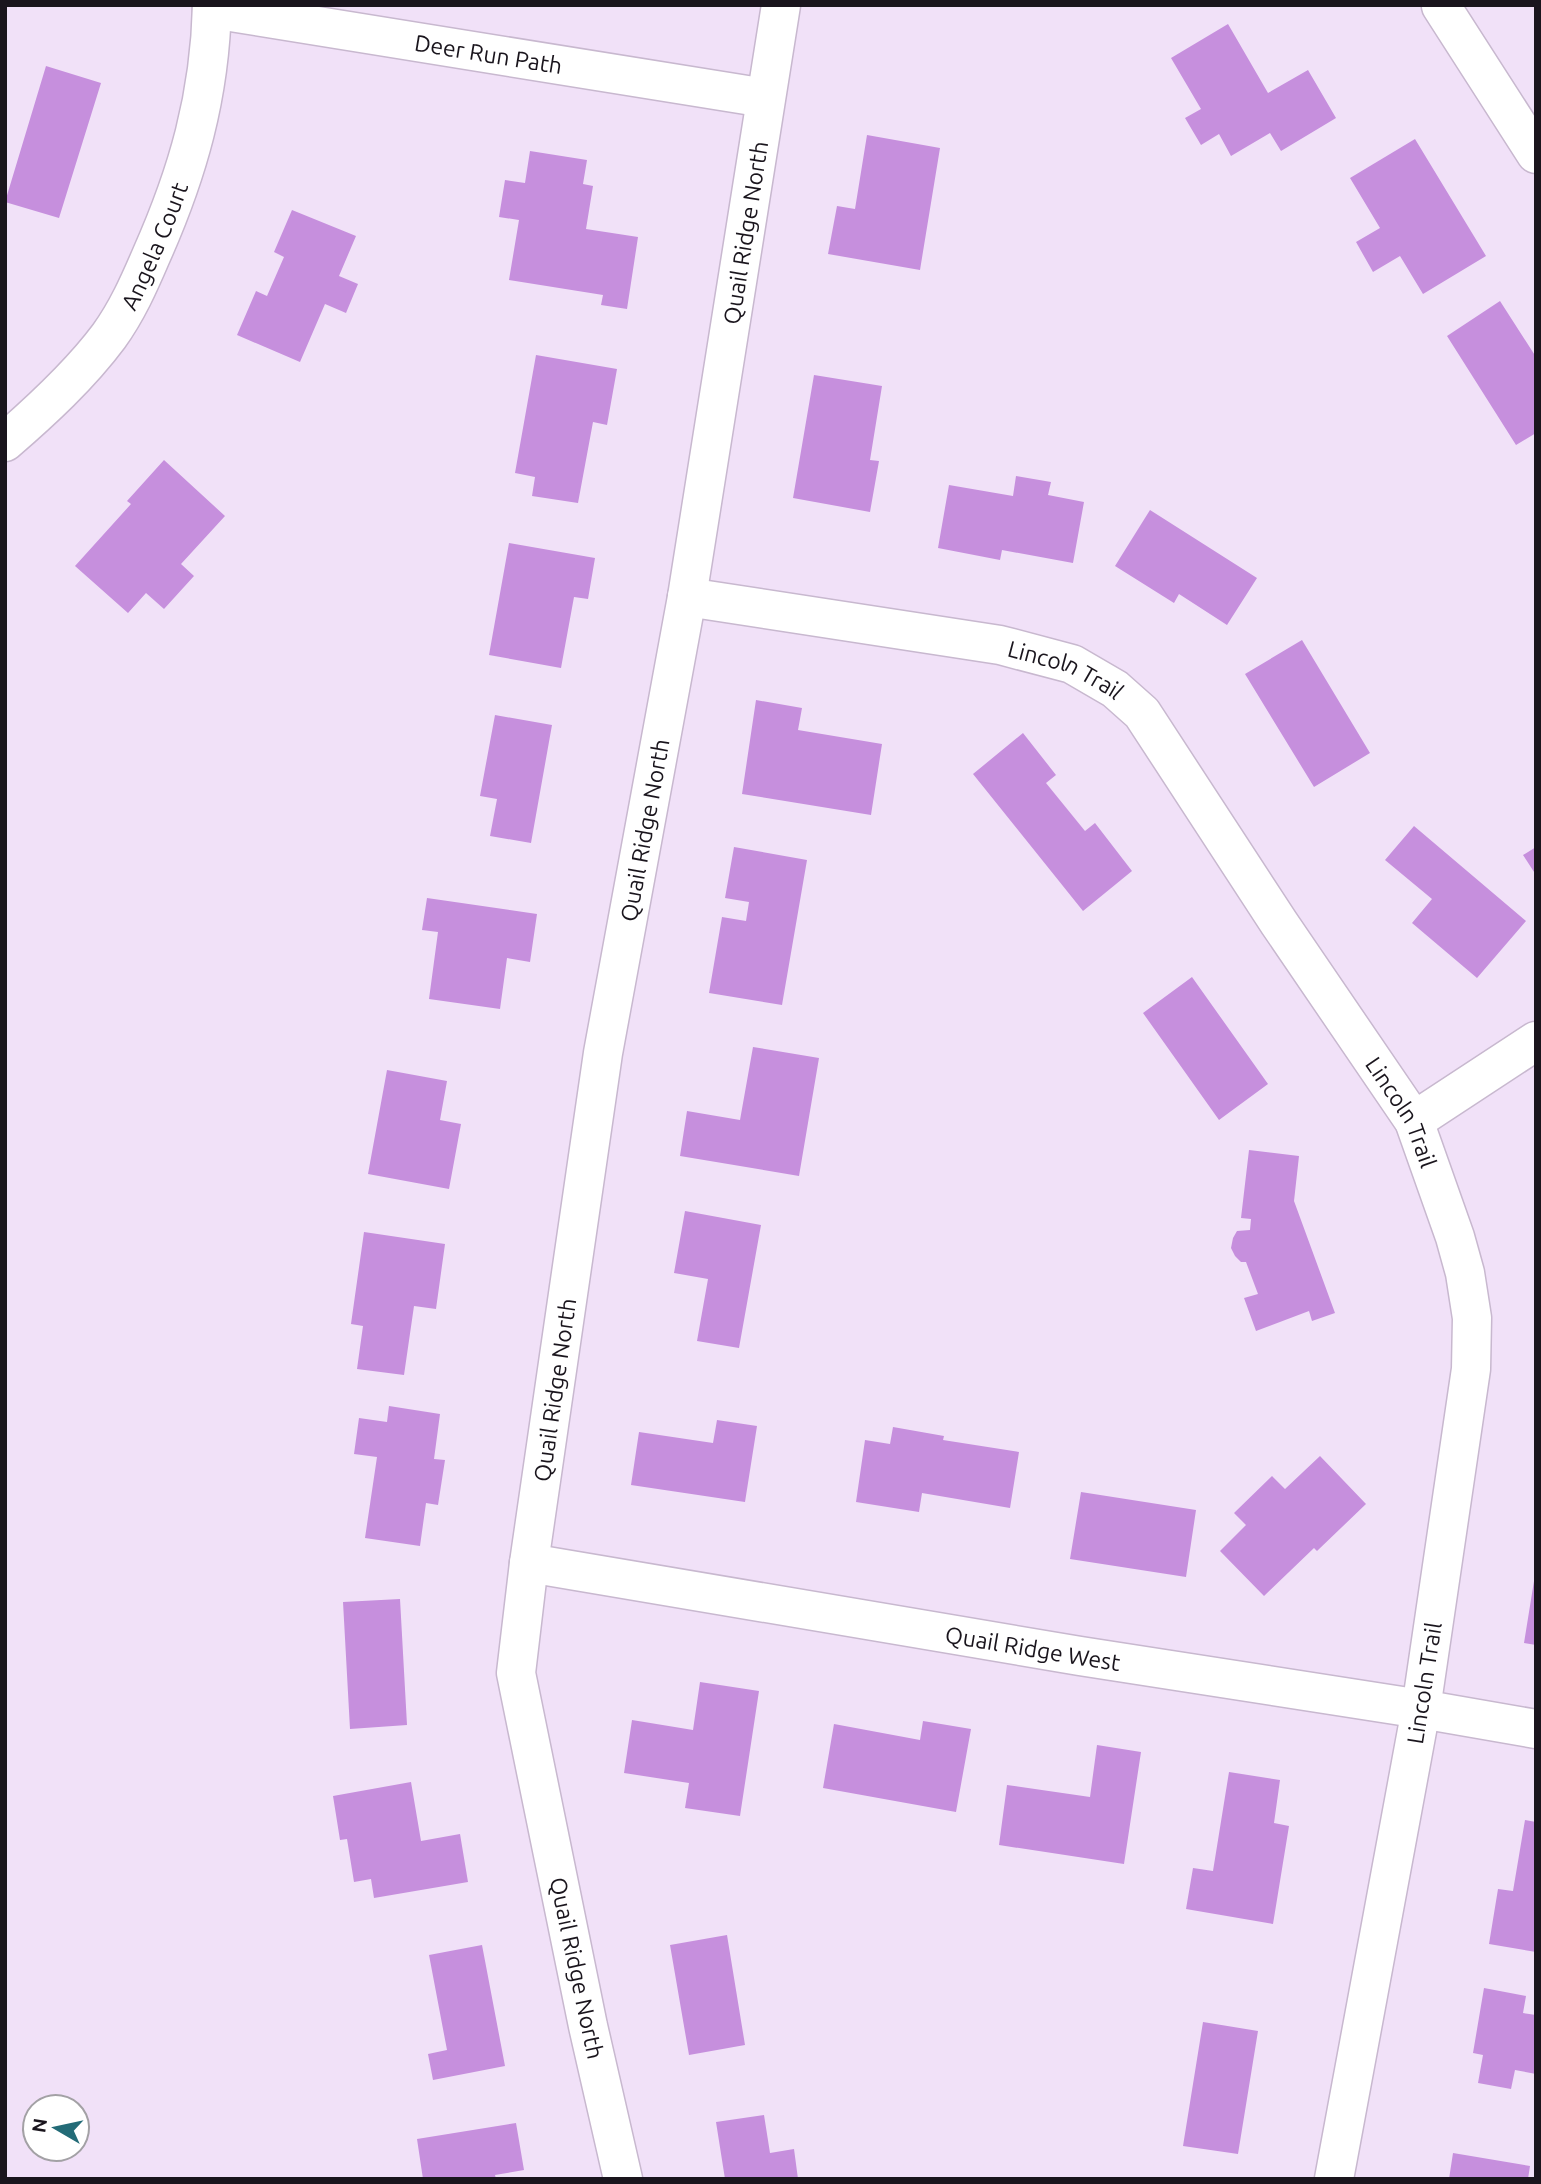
<svg xmlns="http://www.w3.org/2000/svg" width="1541" height="2184" viewBox="0 0 1541 2184" font-family="Ubuntu,sans-serif">
<rect width="100%" height="100%" fill="#f1e1f8"/>
<path fill="#c68fdd" d="M1228,24L1268,93L1308,70L1336,118L1281,151L1270,133L1231,156L1219,134L1201,145L1185,118L1201,109L1171,58Z
M46,66L101,83L59,218L5,202Z
M867,135L940,148L920,270L828,254L837,206L855,209Z
M1415,139L1486,256L1423,294L1400,256L1373,272L1356,242L1380,228L1350,178Z
M530,151L587,160L583,184L593,186L586,229L638,237L627,309L601,305L603,295L509,280L519,220L499,217L505,180L525,183Z
M292,210L356,236L339,276L358,284L346,313L325,304L300,362L237,335L256,291L267,296L284,257L274,252Z
M1500,301L1536,357V433L1516,445L1447,336Z
M536,355L617,369L607,425L593,422L578,503L532,496L535,477L515,473Z
M814,375L882,386L870,460L879,461L870,512L793,498Z
M164,460L225,516L181,564L194,576L164,609L146,593L128,613L75,566L131,504L127,501Z
M1016,476L1051,482L1048,495L1084,502L1073,563L1002,550L1000,560L938,548L949,485L1013,496Z
M1150,510L1257,578L1227,625L1179,594L1174,603L1115,566Z
M509,543L595,558L588,599L574,597L561,668L489,655Z
M1302,640L1370,753L1314,787L1245,674Z
M756,700L802,708L798,730L882,744L871,815L742,794Z
M495,715L552,725L531,843L490,836L497,799L480,796Z
M1023,733L1056,775L1046,783L1085,831L1095,823L1132,871L1083,911L973,774Z
M1414,826L1526,921L1477,978L1412,923L1432,899L1385,860Z
M734,847L807,860L782,1005L709,993L722,917L746,921L749,902L725,898Z
M1536,847V875L1523,855Z
M427,898L537,914L530,962L507,958L500,1009L429,999L438,932L422,930Z
M1192,977L1268,1084L1219,1120L1143,1013Z
M753,1047L819,1058L799,1176L680,1156L687,1111L740,1120Z
M387,1070L447,1081L440,1120L461,1124L449,1189L368,1174Z
M1249,1150L1299,1156L1294,1201L1335,1313L1312,1321L1309,1311L1256,1331L1244,1298L1258,1294L1246,1262H1241L1235,1256L1231,1248L1233,1238L1237,1231L1250,1230L1251,1219L1241,1218Z
M685,1211L761,1225L739,1348L697,1341L708,1279L674,1273Z
M364,1232L445,1244L436,1309L414,1306L404,1375L357,1369L363,1326L351,1324Z
M389,1406L440,1414L434,1459L445,1460L438,1505L426,1503L420,1546L365,1538L377,1457L354,1454L359,1418L387,1422Z
M717,1420L757,1426L745,1502L631,1485L639,1432L713,1443Z
M893,1427L944,1436L943,1440L1019,1452L1010,1508L922,1493L919,1512L856,1502L865,1440L890,1444Z
M1320,1456L1366,1504L1317,1551L1314,1548L1264,1596L1220,1551L1246,1525L1234,1513L1272,1476L1285,1489Z
M1081,1492L1196,1510L1186,1577L1070,1559Z
M1534,1581H1536V1645L1524,1643Z
M400,1599L407,1725L350,1729L343,1602Z
M700,1682L759,1691L740,1816L685,1808L689,1783L624,1773L632,1720L693,1730Z
M923,1721L971,1729L956,1812L823,1788L834,1724L920,1740Z
M1097,1745L1141,1752L1124,1864L999,1845L1007,1785L1090,1797Z
M1229,1772L1280,1780L1274,1823L1289,1826L1273,1924L1186,1909L1193,1868L1213,1871Z
M411,1782L421,1841L460,1834L468,1882L374,1898L371,1879L354,1882L347,1839L340,1840L333,1796Z
M1525,1820L1536,1822V1952L1489,1944L1498,1889L1513,1891Z
M727,1935L745,2045L689,2055L670,1945Z
M482,1945L505,2066L433,2080L428,2054L447,2050L429,1955Z
M1484,1988L1526,1996L1523,2013L1536,2015V2074L1515,2070L1511,2089L1478,2083L1483,2055L1473,2053Z
M1203,2022L1258,2031L1238,2154L1183,2146Z
M764,2115L770,2153L794,2149L798,2179H725L716,2122Z
M516,2123L524,2170L495,2175L496,2179H423L417,2139Z
M1453,2153L1530,2166L1528,2179H1449Z"/>
<g fill="none" stroke-linecap="round" stroke-linejoin="round">
<defs>
<g id="minor">
<path d="M1441,6L1536,154"/>
<path id="s1" d="M212,9L765,98"/>
<path id="s2" d="M5,442C42,410 80,375 109,336C127,311 139,284 151,256C188,173 210,96 212,5"/>
<path id="s3" d="M687,597L1000,645L1072,664L1115,689L1142,713L1279,923L1414,1121L1455,1237L1465,1273L1472,1318L1471,1369L1421,1709L1334,2179"/>
<path d="M1414,1121L1536,1041"/>
<path id="s4" d="M529,1563L1080,1656L1421,1709L1536,1729"/>
<path id="s5" d="M623,2179L588,2026L516,1673L529,1563L603,1053L687,597L781,5"/>
</g>
</defs>
<use href="#minor" stroke="#c8b8cf" stroke-width="41"/>
<use href="#minor" stroke="#fff" stroke-width="38"/>
</g>
<g text-anchor="middle" dominant-baseline="central" stroke-width="5" stroke-linejoin="round" paint-order="stroke">
<g font-size="23" fill="#1a151d" stroke="#fff">
<text stroke="none"><textPath href="#s1" startOffset="280">Deer Run Path</textPath></text>
<text stroke="none"><textPath href="#s5" startOffset="1976">Quail Ridge North</textPath></text>
<text stroke="none"><textPath href="#s2" startOffset="250">Angela Court</textPath></text>
<text stroke="none"><textPath href="#s3" startOffset="387">Lincoln Trail</textPath></text>
<text stroke="none"><textPath href="#s5" startOffset="1370">Quail Ridge North</textPath></text>
<text stroke="none"><textPath href="#s3" startOffset="954">Lincoln Trail</textPath></text>
<text stroke="none"><textPath href="#s5" startOffset="803">Quail Ridge North</textPath></text>
<text stroke="none"><textPath href="#s4" startOffset="511">Quail Ridge West</textPath></text>
<text transform="translate(1424 1683) rotate(-81)">Lincoln Trail</text>
<text transform="translate(577 1968) rotate(78)">Quail Ridge North</text>
</g>
</g>
<rect width="1541" height="2184" fill="none" stroke="#1a151d" stroke-width="14"/>
<g transform="translate(56 2128) rotate(279)"><circle r="33" fill="#ffffff" stroke="#a3a1a5" stroke-width="2"/>
<path d="M0-5L12 26L0 18L-12 26Z" fill="#236b77"/>
<text y="-10" font-size="19" font-weight="bold" text-anchor="middle" fill="#1a151d">N</text>
</g>
</svg>
